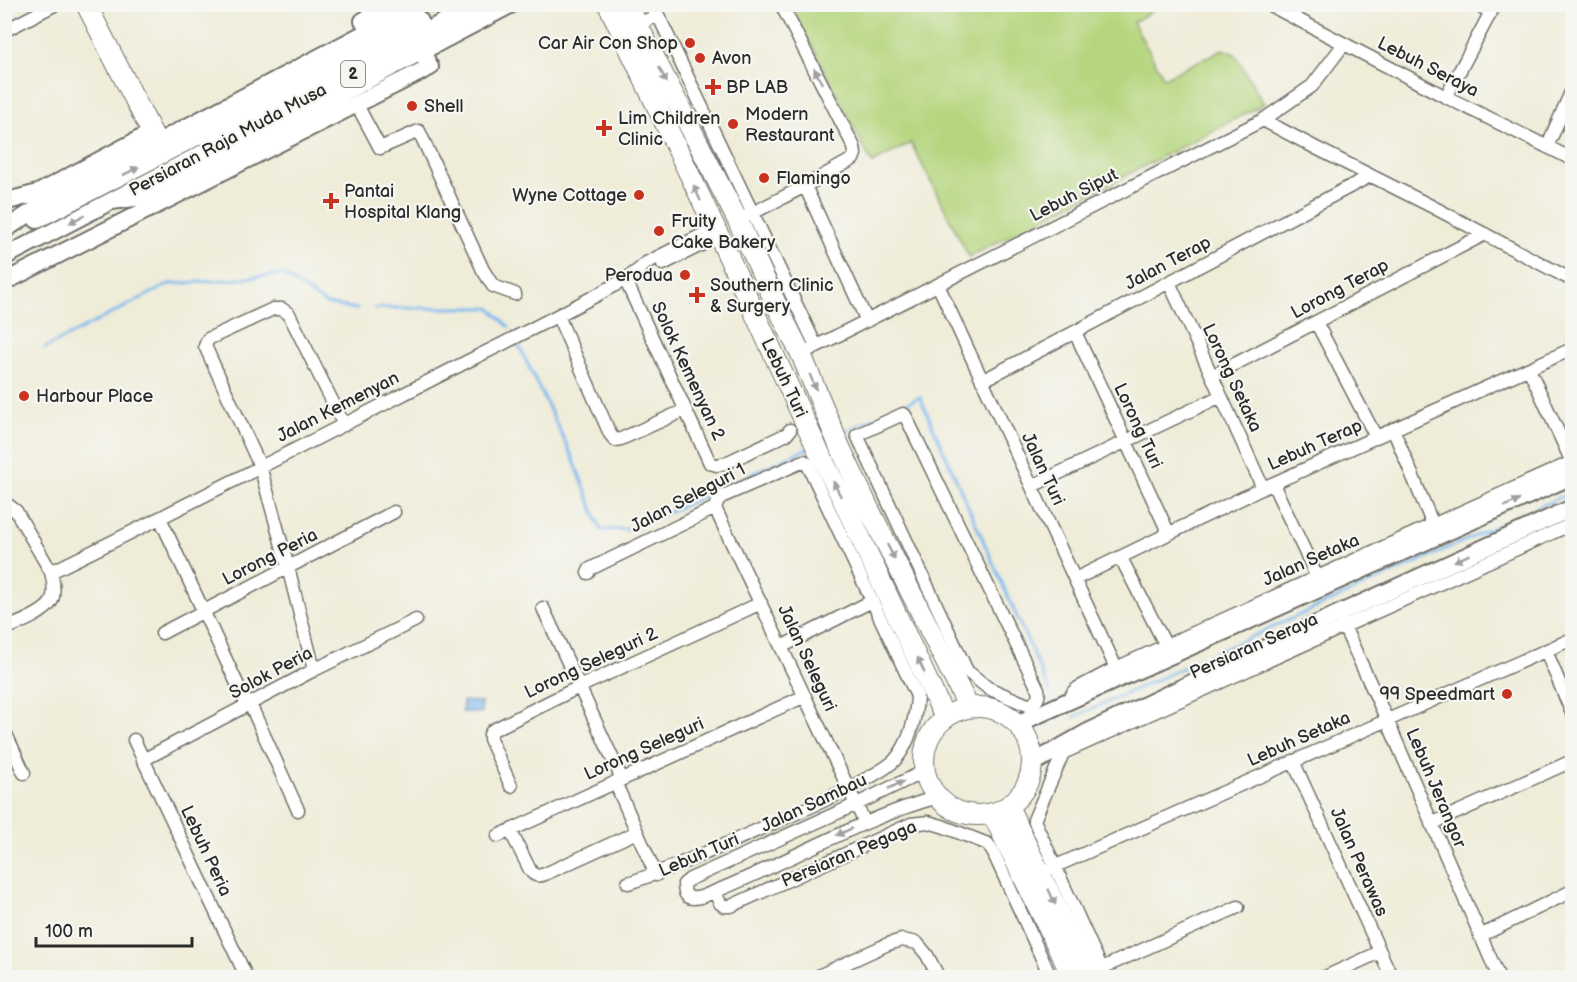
<svg xmlns="http://www.w3.org/2000/svg" width="1577" height="982" viewBox="0 0 1577 982" font-family="'Balsamiq Sans',sans-serif">
<rect width="100%" height="100%" fill="#f6f6f2"/>
<filter id="ink" filterUnits="userSpaceOnUse"><feTurbulence type="fractalNoise" baseFrequency=".0167" numOctaves="2"/><feDisplacementMap in="SourceGraphic" scale="12" xChannelSelector="R" yChannelSelector="G"/><feConvolveMatrix kernelMatrix="1 2 1 2 8 2 1 2 1" color-interpolation-filters="sRGB"/></filter>
<filter id="wash" filterUnits="userSpaceOnUse"><feTurbulence type="fractalNoise" baseFrequency=".008" numOctaves="4" result="noise"/><feDisplacementMap in="SourceGraphic" scale="24" xChannelSelector="R" yChannelSelector="G"/><feGaussianBlur stdDeviation="1.35" result="paint"/><feColorMatrix in="noise" values="0 0 0 0 0 0 0 0 0 0 0 0 0 0 0 0 0 1.4 0 .05"/><feComposite in="paint" operator="in"/></filter>
<g filter="url(#wash)">
<rect width="100%" height="100%" fill="#efecd8"/>
<path fill="#b5d67e" stroke="#708054" stroke-width="1.5" d="M791,5H1150L1153,11L1133,22L1164,78L1223,49L1235,54L1264,104L969,257L911,143L872,163Z"/>
<path fill="#7ab8ee" stroke="#52728c" stroke-width="1.5" d="M463,701L481,702V713L462,712Z"/>
<g fill="none" stroke-linecap="round" stroke-linejoin="round">
<path stroke="#7ab8ee" stroke-width="3" d="M375,308H490L509,327
M518,344L572,456L601,530L632,529L808,448
M45,348L169,284L229,280L282,274L326,304L357,309
M841,433L920,397L1050,692
M1074,717L1572,492"/>
</g>
</g>
<g filter="url(#ink)">
<g fill="none" stroke-linecap="round" stroke-linejoin="round">
<defs>
<path id="street" d="M1268,4L1446,97L1572,159
M1476,4L1491,12
M637,25L658,15L816,346
M4,31L56,4
M1446,97L1495,4
M357,105L380,148L419,131L483,270L493,286L515,294
M1263,120L1316,148L1431,206L1572,280
M1547,147L1572,90
M805,186L867,321
M747,216L805,186L853,159L855,154L854,147L781,4
M663,264L719,236
M625,279L710,463L717,465L726,463L787,434L790,430
M1169,282L1263,488
M938,285L1116,668
M558,316L610,434L615,440L621,439L685,410
M1316,322L1376,437
M1075,332L1169,534
M801,354L1263,120L1312,86L1344,44
M1529,369L1572,462
M1212,376L1485,234
M982,381L1370,176
M903,414L905,415L1038,689C1040,697 1037,701 1030,706L988,688L967,671L857,435Z
M1393,429L1433,525
M1273,484L1317,577
M1032,486L1221,396
M4,502L16,511L51,572C53,580 55,592 52,600C47,613 17,624 4,629
M715,508L865,823
M160,518L247,705
M1121,558L1166,646
M51,572C194,502 335,429 476,357C517,337 557,316 597,295C614,285 633,277 646,263L714,229
M588,573L590,569L715,508L717,502L721,497L804,461L807,463L917,696C916,717 910,743 895,760C882,773 845,790 827,799C793,815 757,830 722,846C691,859 661,873 628,883
M1075,579L1263,488L1572,349
M543,608L622,779
M1342,622L1387,720L1499,978
M162,633L394,512
M781,647L872,601
M1546,651L1572,713
M314,670L288,567L260,466L205,346L208,339L273,309H282L289,314L344,425
M1073,699V692L1078,688L1116,668L1572,462
M250,704L298,810
M4,730L24,773
M134,740L247,978
M143,760L314,670L416,620
M1293,761L1392,978
M925,771L857,804L690,879L684,884C684,897 688,900 701,897C781,867 855,820 938,797
M615,782L656,875
M511,786L490,739V734L493,730L579,687L761,603
M1431,824L1572,761
M510,830L530,870C534,876 538,877 545,874L637,832
M498,836L805,696
M1049,869L1572,639
M715,892L720,903L724,906H731L911,824L928,822L942,826L988,844L994,854L1051,978
M1480,936L1572,891
M1102,968L1238,907
M814,978L888,944L902,940L917,943L927,955L939,978
M1106,978L1034,820L1063,753L1572,524
M1323,978L1380,952"/>
<path id="secondary" d="M363,21L394,4
M112,201L141,197L153,193L512,4
M4,202L38,193L149,134
M37,220L205,133
M4,230L58,195L420,4
M4,257L222,143
M4,282L430,67L422,51
M1017,724L1572,476
M1033,763L1088,732L1338,614L1572,508"/>
<path id="primary" d="M86,4L152,133
M608,4L719,236L818,450L839,492L945,718
M627,4L738,221L778,308L801,354L838,443L868,507L969,708
M924 761a54 54 0 1 1 108 0a54 54 0 1 1-108 0Z
M1008,806L1090,978
M992,813L1073,978"/>
<path id="highway" d="M205,133L417,22
M222,143L484,4"/>
</defs>
<use href="#street" stroke="#706f68" stroke-width="15"/>
<use href="#secondary" stroke="#706f68" stroke-width="20"/>
<use href="#primary" stroke="#706f68" stroke-width="22"/>
<use href="#highway" stroke="#706f68" stroke-width="26"/>
<use href="#street" stroke="#fff" stroke-width="12"/>
<use href="#secondary" stroke="#fff" stroke-width="16"/>
<use href="#primary" stroke="#fff" stroke-width="20"/>
<use href="#highway" stroke="#fff" stroke-width="22"/>
</g>
<defs><path id="oneway-solid" d="M-6-.8H1V-3.2L6.5 0L1 3.2V.8H-6Z" transform="scale(1.5)"/></defs>
<g fill="#a0a0a0">
<use href="#oneway-solid" transform="translate(663 75) rotate(63)"/>
<use href="#oneway-solid" transform="translate(818 76) rotate(-117)"/>
<use href="#oneway-solid" transform="translate(131 171) rotate(-27)"/>
<use href="#oneway-solid" transform="translate(697 193) rotate(-115)"/>
<use href="#oneway-solid" transform="translate(77 219) rotate(153)"/>
<use href="#oneway-solid" transform="translate(813 382) rotate(67)"/>
<use href="#oneway-solid" transform="translate(837 489) rotate(-116)"/>
<use href="#oneway-solid" transform="translate(1512 503) rotate(-24)"/>
<use href="#oneway-solid" transform="translate(891 552) rotate(63)"/>
<use href="#oneway-solid" transform="translate(1462 558) rotate(156)"/>
<use href="#oneway-solid" transform="translate(921 665) rotate(-115)"/>
<use href="#oneway-solid" transform="translate(896 785) rotate(-26)"/>
<use href="#oneway-solid" transform="translate(844 832) rotate(155)"/>
<use href="#oneway-solid" transform="translate(1052 897) rotate(65)"/>
</g>
</g>
<g fill="#c8321e" stroke="#f6f6f2" stroke-width="2">
<circle cx="690" cy="43" r="6"/>
<circle cx="700" cy="58" r="6"/>
<path d="M710 78h6v6h6v6h-6v6h-6v-6h-6v-6h6z"/>
<circle cx="412" cy="106" r="6"/>
<circle cx="733" cy="124" r="6"/>
<path d="M601 119h6v6h6v6h-6v6h-6v-6h-6v-6h6z"/>
<circle cx="764" cy="178" r="6"/>
<circle cx="639" cy="195" r="6"/>
<path d="M328 192h6v6h6v6h-6v6h-6v-6h-6v-6h6z"/>
<circle cx="659" cy="231" r="6"/>
<circle cx="685" cy="275" r="6"/>
<path d="M694 286h6v6h6v6h-6v6h-6v-6h-6v-6h6z"/>
<circle cx="24" cy="396" r="6"/>
<circle cx="1507" cy="694" r="6"/>
</g>
<g text-anchor="middle" dominant-baseline="central" stroke-width="4.5" stroke-linejoin="round" paint-order="stroke">
<rect fill="#f6f6f2" stroke="#686867" stroke-width="1.5" x="341" y="61" width="24" height="26" rx="4.5"/>
<g font-size="16" font-weight="bold" fill="#2b2b2b">
<text x="353" y="74">2</text>
</g>
<g font-size="18" fill="#2b2b2b" stroke="#f6f6f2" text-anchor="start">
<text x="678" y="43" text-anchor="end">Car Air Con Shop</text>
<text x="712" y="58">Avon</text>
<text x="726" y="87">BP LAB</text>
<text x="424" y="106">Shell</text>
<text x="745" y="114">Modern<tspan x="745" dy="21">Restaurant</tspan></text>
<text x="618" y="118">Lim Children<tspan x="618" dy="21">Clinic</tspan></text>
<text x="776" y="178">Flamingo</text>
<text x="344" y="191">Pantai<tspan x="344" dy="21">Hospital Klang</tspan></text>
<text x="627" y="195" text-anchor="end">Wyne Cottage</text>
<text x="671" y="221">Fruity<tspan x="671" dy="21">Cake Bakery</tspan></text>
<text x="673" y="275" text-anchor="end">Perodua</text>
<text x="710" y="285">Southern Clinic<tspan x="710" dy="21">&amp; Surgery</tspan></text>
<text x="36" y="396">Harbour Place</text>
<text x="1495" y="694" text-anchor="end">99 Speedmart</text>
</g>
<g font-size="18" fill="#2b2b2b" stroke="#f6f6f2">
<text transform="translate(1428 67) rotate(27)">Lebuh Seraya</text>
<text transform="translate(228 140) rotate(-28)">Persiaran Raja Muda Musa</text>
<text transform="translate(1074 195) rotate(-27)">Lebuh Siput</text>
<text transform="translate(1168 263) rotate(-28)">Jalan Terap</text>
<text transform="translate(1340 289) rotate(-28)">Lorong Terap</text>
<text transform="translate(688 371) rotate(65)">Solok Kemenyan 2</text>
<text transform="translate(784 378) rotate(65)">Lebuh Turi</text>
<text transform="translate(1232 378) rotate(65)">Lorong Setaka</text>
<text transform="translate(338 407) rotate(-27)">Jalan Kemenyan</text>
<text transform="translate(1138 426) rotate(65)">Lorong Turi</text>
<text transform="translate(1315 445) rotate(-24)">Lebuh Terap</text>
<text transform="translate(1043 469) rotate(65)">Jalan Turi</text>
<text transform="translate(688 498) rotate(-28)">Jalan Seleguri 1</text>
<text transform="translate(270 557) rotate(-27)">Lorong Peria</text>
<text transform="translate(1311 560) rotate(-24)">Jalan Setaka</text>
<text transform="translate(1254 646) rotate(-24)">Persiaran Seraya</text>
<text transform="translate(807 658) rotate(65)">Jalan Seleguri</text>
<text transform="translate(591 663) rotate(-25)">Lorong Seleguri 2</text>
<text transform="translate(271 673) rotate(-28)">Solok Peria</text>
<text transform="translate(1299 739) rotate(-24)">Lebuh Setaka</text>
<text transform="translate(644 749) rotate(-24)">Lorong Seleguri</text>
<text transform="translate(1436 788) rotate(67)">Lebuh Jerangor</text>
<text transform="translate(814 803) rotate(-25)">Jalan Sambau</text>
<text transform="translate(206 851) rotate(65)">Lebuh Peria</text>
<text transform="translate(849 854) rotate(-23)">Persiaran Pegaga</text>
<text transform="translate(699 855) rotate(-23)">Lebuh Turi</text>
<text transform="translate(1359 862) rotate(66)">Jalan Perawas</text>
</g>
</g>
<rect width="1577" height="982" fill="none" stroke="#f6f6f2" stroke-width="24"/>
<path d="M36 937v9h156v-9" fill="none" stroke="#2b2b2b" stroke-width="3"/>
<text x="45" y="937" font-size="18" fill="#2b2b2b" stroke="#f6f6f2" stroke-width="4.5" paint-order="stroke">100 m</text>
</svg>
